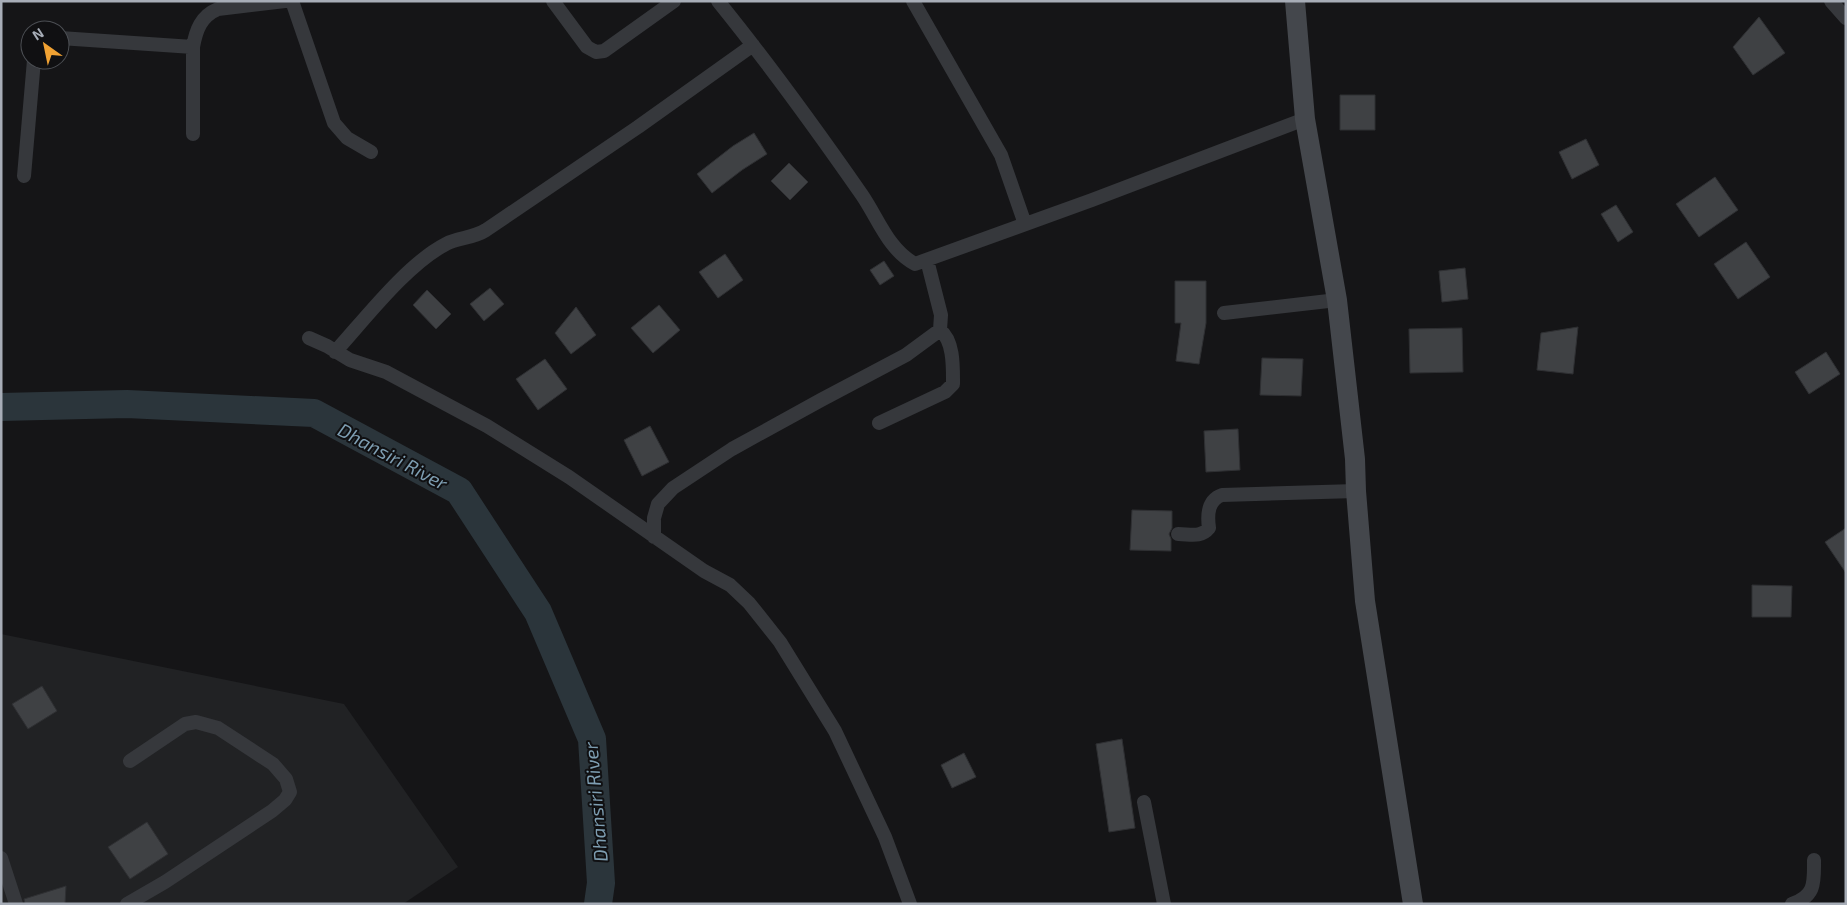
<svg xmlns="http://www.w3.org/2000/svg" width="1847" height="905" viewBox="0 0 1847 905" font-family="'Exo 2',sans-serif">
<rect width="100%" height="100%" fill="#151517"/>
<path fill="#212224" d="M1,634L344,704L458,867L403,904H1Z"/>
<g fill="none" stroke-linecap="round" stroke-linejoin="round">
<path stroke="#2b353b" stroke-width="28" d="M1,407L127,404L314,413L459,491L538,612L592,739L601,883L598,904"/>
</g>
<path fill="#3f4144" stroke="#2f3033" d="M1759,17L1785,53L1753,75L1733,47Z
M1340,95H1375V130H1340Z
M754,133L767,154L742,170L712,193L697,174L733,146Z
M1586,139L1599,165L1572,179L1559,152Z
M789,163L808,182L790,200L771,181Z
M1715,177L1738,210L1699,237L1676,204Z
M1616,205L1633,232L1618,242L1601,214Z
M1746,242L1770,277L1738,299L1714,264Z
M725,254L743,280L718,298L699,272Z
M884,261L894,276L880,285L870,270Z
M1465,268L1468,299L1442,302L1439,271Z
M1175,281H1206V323L1199,364L1176,361L1181,323H1175Z
M490,288L504,304L484,321L470,304Z
M427,290L451,314L436,329L413,305Z
M659,305L680,330L653,353L631,328Z
M576,307L596,335L571,354L555,333Z
M1578,327L1573,374L1537,370L1541,333Z
M1462,328L1463,372L1410,373L1409,329Z
M1826,352L1840,374L1809,394L1795,372Z
M1262,358L1303,359L1301,396L1260,395Z
M545,359L567,389L538,410L516,379Z
M650,426L669,462L642,476L624,440Z
M1238,429L1240,470L1206,472L1204,431Z
M1132,510L1172,511V528L1169,534L1171,539V551L1130,550Z
M1846,528V573L1825,542Z
M1752,585L1792,586L1791,617H1752Z
M42,686L57,711L28,729L12,704Z
M1122,739L1135,828L1109,832L1096,744Z
M964,753L976,777L952,788L941,765Z
M147,822L168,854L130,879L108,847Z
M66,886L65,904H25L24,899Z"/>
<g fill="none" stroke-linecap="round" stroke-linejoin="round">
<path stroke="#36383c" stroke-width="14" d="M292,1L334,123L347,138L371,152
M553,1L587,47L596,52L604,51L674,1
M718,1C769,64 816,129 862,195C879,220 888,249 915,264L1092,200L1305,119
M913,1L1001,155L1025,224
M1831,1L1846,18
M60,38L193,47
M193,134V47C196,30 201,16 218,9L285,1
M24,176L34,60
M1224,313L1337,300
M309,338L327,346L350,360L386,372L487,426L569,477L704,571L730,585L749,603L780,642L835,731L885,837L910,904
M335,352C365,319 407,264 446,244C458,237 472,239 486,230L638,127L753,45
M879,423L945,392L953,384C953,367 954,341 940,330
M1178,534C1190,534 1201,538 1209,528C1207,514 1208,500 1222,495L1356,491
M654,537V518L658,504L673,488L732,449L821,400L906,355L940,330L941,315L927,260
M1144,802L1164,904
M1,858L16,904
M127,904L165,882L272,811L285,800L290,792L286,779L273,764L218,728L196,722L185,724L130,761
M1792,904C1816,896 1814,882 1814,860"/>
<path stroke="#44474c" stroke-width="20" d="M1295,1L1305,119L1337,300L1355,459L1356,491L1365,601L1413,904"/>
</g>
<g text-anchor="middle" dominant-baseline="central" stroke-width="4" stroke-linejoin="round" paint-order="stroke">
<g font-size="19" font-style="italic" fill="#7e9eb2" stroke="#101012">
<text transform="translate(393 456) rotate(28)">Dhansiri River</text>
<text transform="translate(595 802) rotate(-95)">Dhansiri River</text>
</g>
</g>
<rect width="1847" height="905" fill="none" stroke="#a7adb7" stroke-width="5"/>
<g transform="translate(45 45) rotate(327)"><circle r="24" fill="#101012" stroke="#4c4f54"/>
<path d="M0-4L9 19L0 12L-9 19Z" fill="#f1a233"/>
<text y="-8" font-size="14" font-weight="bold" text-anchor="middle" fill="#a7adb7">N</text>
</g>
</svg>
